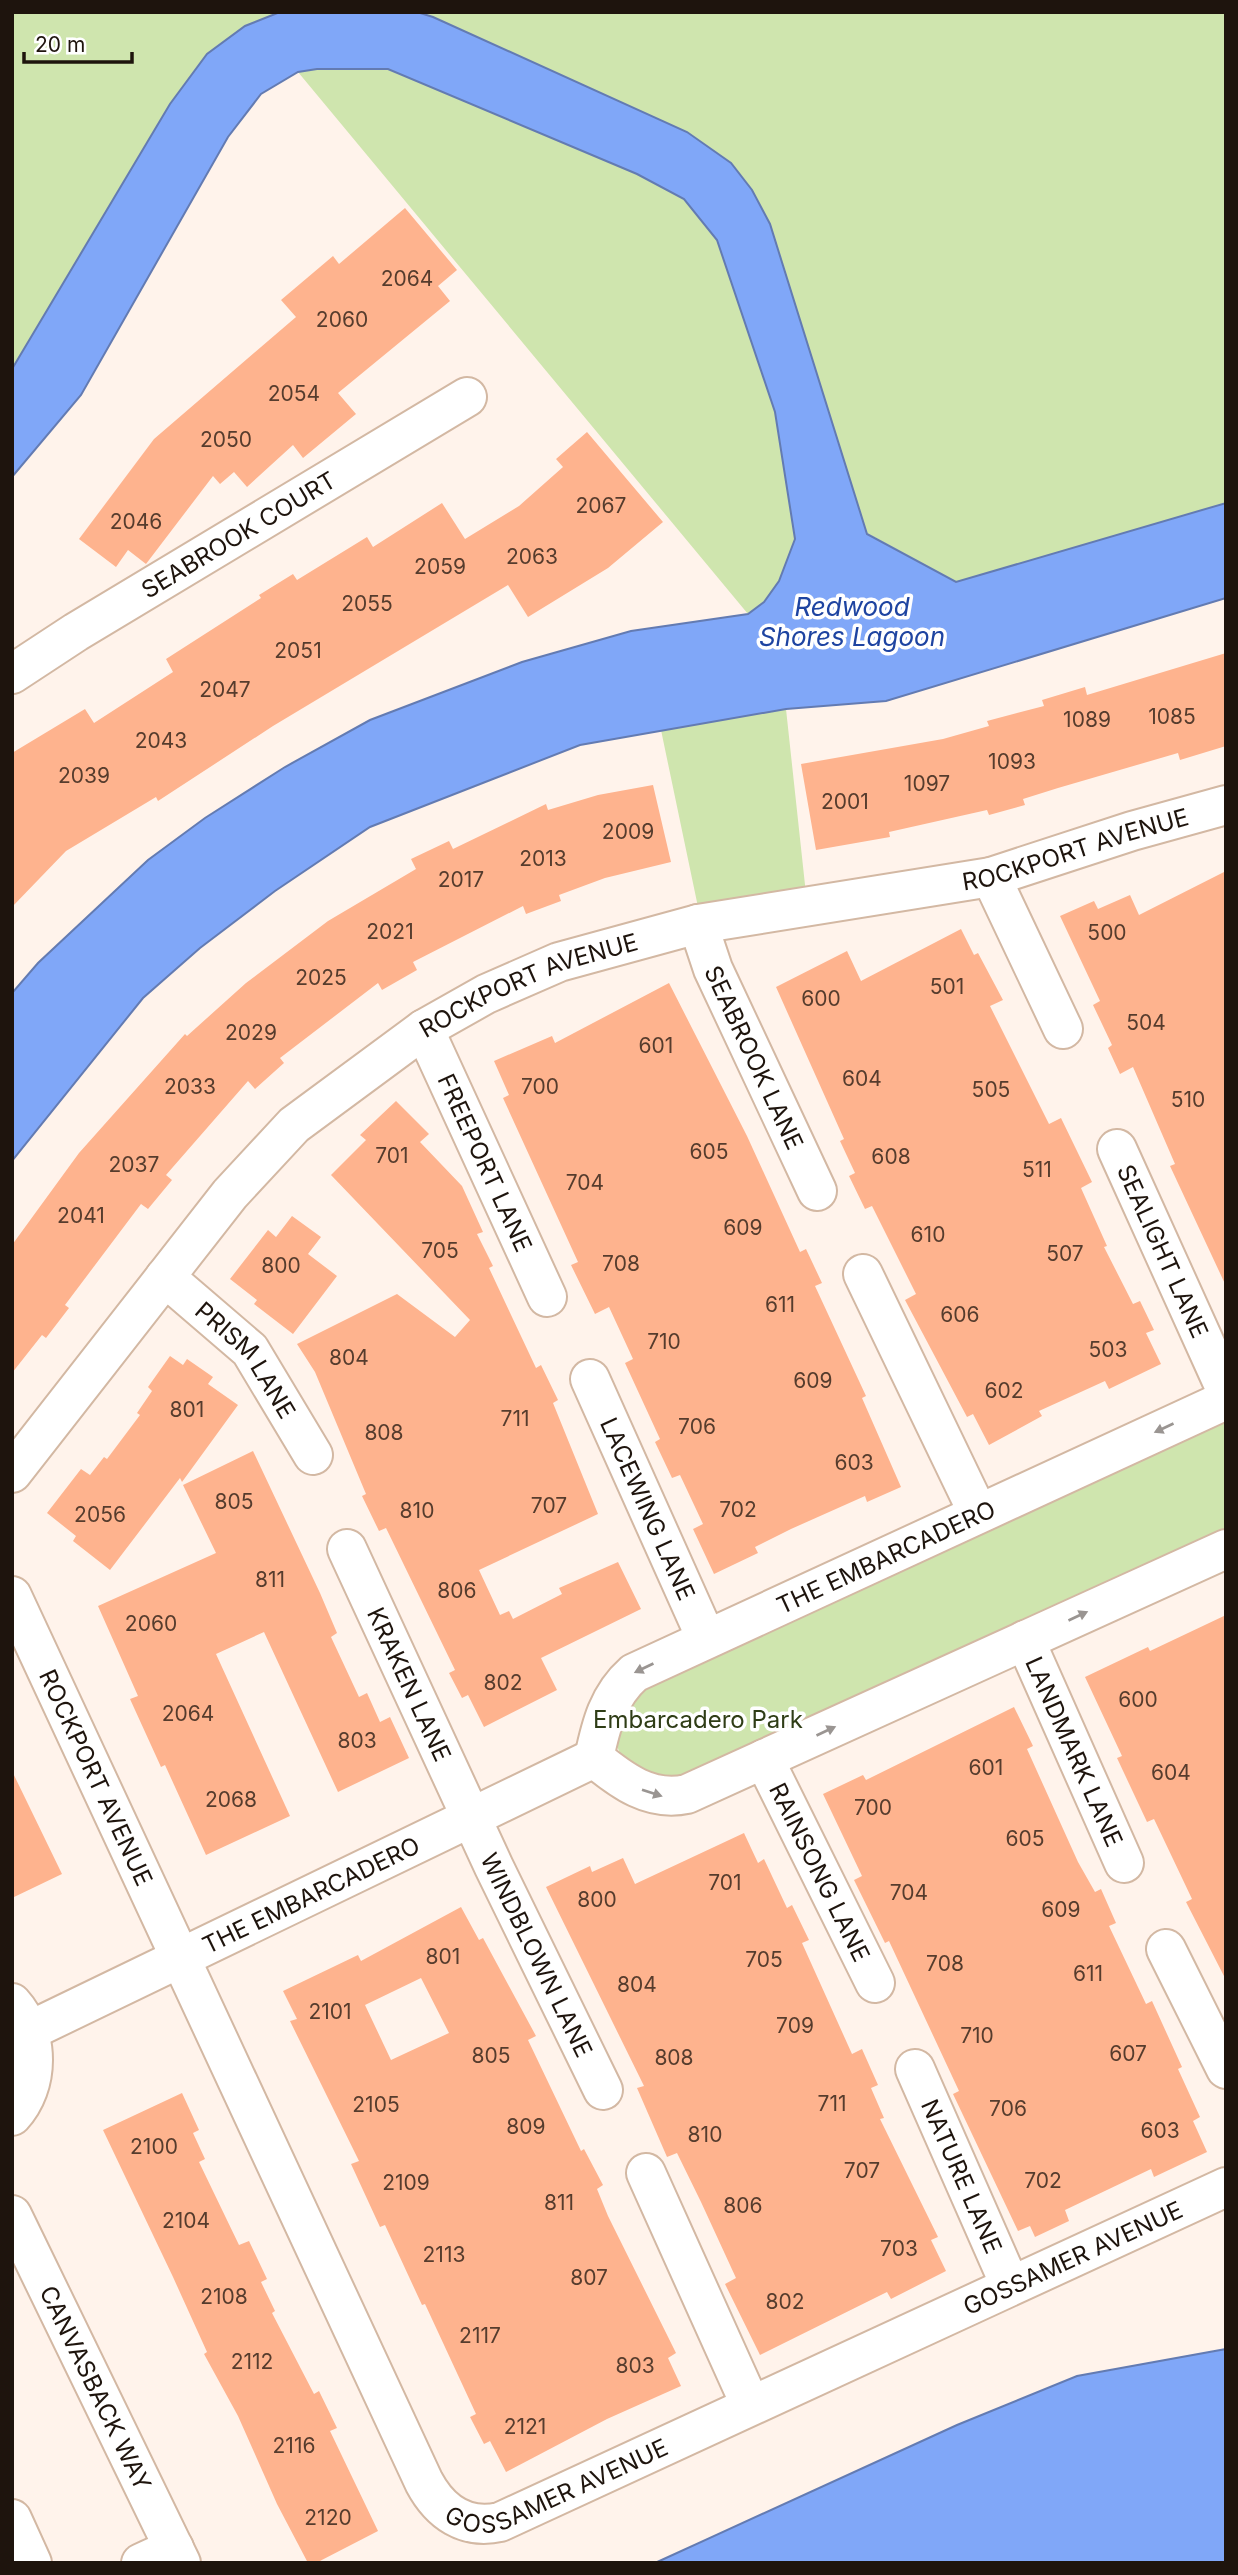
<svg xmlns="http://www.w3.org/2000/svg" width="1238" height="2575" viewBox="0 0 1238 2575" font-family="Inter,sans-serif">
<rect width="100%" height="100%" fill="#fff3eb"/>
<path fill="#cfe5ae" d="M12,12H280L245,26L207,54L170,104L12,369Z
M417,12H1226V503L956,582L867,533L770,224L529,62Z
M317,69H388L637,174L684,199L717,240L775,412L796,539L779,581L764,602L748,614L298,72Z
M786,709L806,894L698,907L661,730Z
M1226,1415V1533L667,1786C604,1746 610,1758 635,1689Z"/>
<path fill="#80a7f8" stroke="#637bb2" stroke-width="2" d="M280,12H417L433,17L687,132L731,163L752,190L770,224L867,534L956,582L1226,503V598L886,701L786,709L580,745L370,827L275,891L200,948L143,998L12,1161V993L38,963L148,860L205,818L285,767L370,720L522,662L631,631L748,614L764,602L779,581L795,539L775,412L717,240L684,199L637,174L388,69H317L298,72L261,94L228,137L81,395L12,477V369L170,104L207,54L245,26Z
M1226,2349V2563H655L957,2425L1077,2376Z"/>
<path fill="#feb38e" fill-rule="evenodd" d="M405,208L457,270L438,286L450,301L338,393L356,414L303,458L293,445L247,487L234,472L220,484L213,476L146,564L128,550L116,567L79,539L154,439L296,317L281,300L333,256L339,264Z
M587,432L663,522L608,568L528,617L508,585L273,726L158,801L156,797L66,851L12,907V753L85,709L94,723L173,672L166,659L261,598L259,595L293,574L297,580L367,537L373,547L442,503L465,539L519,506L563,467L556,459Z
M1226,653V746L1180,760L1178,753L1058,788L1023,799L1025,805L989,815L987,810L889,832L890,837L816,850L801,764L943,739L989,726L987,721L1044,706L1042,700L1085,687L1087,695Z
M653,785L671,862L605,878L559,895L561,901L526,914L523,906L413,962L417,970L382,990L378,983L280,1058L284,1063L255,1089L248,1081L166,1175L172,1180L148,1209L141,1204L65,1305L69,1308L46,1338L42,1335L12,1373V1245L79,1153L185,1034L187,1036L246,983L328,921L416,869L411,859L449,841L453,849L546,804L548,810L598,795Z
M1226,871V1286L1170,1166L1175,1164L1133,1067L1120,1074L1108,1048L1112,1045L1093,1005L1100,1001L1060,916L1094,901L1098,909L1130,895L1139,915Z
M961,929L974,955L978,953L1003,1000L990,1006L1049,1124L1061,1118L1092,1182L1081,1188L1107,1246L1104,1247L1133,1304L1140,1301L1154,1330L1146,1333L1161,1364L1109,1389L1105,1381L1039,1411L1042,1416L989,1445L973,1414L967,1417L905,1300L916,1294L872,1206L865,1209L849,1176L855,1173L840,1141L844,1139L776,987L847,951L861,981Z
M669,983L747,1136L800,1252L806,1249L822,1283L815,1286L866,1396L862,1398L901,1487L867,1502L865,1496L791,1529L755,1547L758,1553L714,1574L693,1529L703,1524L680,1475L672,1478L655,1442L660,1439L625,1363L633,1359L609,1307L595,1314L571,1265L578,1262L503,1098L509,1095L494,1061L552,1036L555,1043Z
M396,1101L429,1134L420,1142L462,1186L483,1232L477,1234L493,1266L489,1268L536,1368L541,1365L558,1400L553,1403L598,1514L479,1570L500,1615L509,1611L513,1619L562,1594L559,1588L618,1562L641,1609L541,1658L557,1690L484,1727L468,1695L462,1698L449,1673L455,1670L386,1528L379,1531L362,1496L366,1494L315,1372L297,1344L397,1294L455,1337L470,1320L331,1175L366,1140L360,1135Z
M292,1216L321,1237L308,1254L337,1276L293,1334L254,1304L257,1300L230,1279L268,1230L276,1237Z
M170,1356L183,1365L187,1359L213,1377L208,1384L238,1405L182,1482L180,1478L110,1570L73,1541L76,1536L47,1513L81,1469L90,1475L104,1457L107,1459L140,1415L137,1413L152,1391L148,1387Z
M253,1451L320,1593L337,1633L331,1637L359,1697L367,1693L380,1722L390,1717L409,1758L338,1792L264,1632L216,1654L290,1816L206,1855L165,1765L161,1767L130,1699L138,1696L98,1606L216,1553L183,1485Z
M1226,1615V1980L1186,1902L1192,1899L1154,1819L1147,1822L1117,1758L1122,1756L1085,1677L1148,1647L1150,1651Z
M1014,1707L1033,1746L1027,1749L1078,1862L1095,1892L1101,1889L1116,1923L1109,1926L1146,2004L1152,2001L1182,2067L1178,2069L1200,2117L1193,2121L1207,2152L1154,2177L1151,2169L1065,2210L1069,2221L1035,2237L1030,2226L1018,2231L953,2094L959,2091L889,1941L885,1943L854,1880L862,1876L823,1794L863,1775L866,1780Z
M12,1771L62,1874L12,1898Z
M744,1833L758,1863L764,1859L787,1908L792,1905L809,1940L802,1943L852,2054L862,2049L878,2085L871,2088L884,2118L880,2119L938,2237L931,2240L946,2271L891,2299L887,2292L760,2355L725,2284L736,2278L701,2202L677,2153L667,2157L637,2088L644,2086L546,1887L590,1866L592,1872L623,1858L635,1884Z
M461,1907L479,1940L483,1938L536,2036L528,2040L581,2151L584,2149L603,2185L597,2189L608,2216L676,2353L668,2358L681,2386L607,2419L506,2472L490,2441L484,2444L470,2417L476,2414L425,2304L422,2305L385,2225L380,2227L351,2164L359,2161L290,2021L297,2019L283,1991L358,1955L361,1961ZM421,1978L449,2033L391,2060L365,2005Z
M182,2093L199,2130L193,2133L205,2159L199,2162L239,2245L249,2241L267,2279L261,2282L275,2311L272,2313L314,2394L319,2391L337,2428L330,2431L378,2531L316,2563H308L277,2504L238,2416L204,2354L207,2352L173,2277L103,2130Z"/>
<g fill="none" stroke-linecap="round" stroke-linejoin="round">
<defs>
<g id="minor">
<path id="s1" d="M12,674L76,632L467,397"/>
<path d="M991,877L1063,1029"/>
<path id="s2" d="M698,924L713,969L817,1191"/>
<path id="s3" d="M424,1029L547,1297"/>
<path id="s4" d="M1117,1149L1226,1390"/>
<path d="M863,1274L978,1513"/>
<path id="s5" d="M165,1277L250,1350L313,1455"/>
<path id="s6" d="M590,1379L706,1638"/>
<path id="s7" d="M12,1473L230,1194L294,1125L424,1029L486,994L559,962L698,924L991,877L1132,831L1226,805"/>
<path id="s8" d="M347,1549L494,1867L603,2090"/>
<path id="s9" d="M12,1596L424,2482C440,2512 465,2530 500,2522L1226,2187"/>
<path id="s10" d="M1025,1640L1124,1863"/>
<path id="s11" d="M594,1758C601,1725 608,1696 634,1673L1226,1400"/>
<path d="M594,1758C622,1781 650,1802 687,1794L1226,1549"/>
<path id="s12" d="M764,1759L875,1983"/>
<path d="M1166,1949L1226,2069"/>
<path d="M12,2003C40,2034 40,2086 12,2116"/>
<path id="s13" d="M29,2031L594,1758"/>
<path id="s14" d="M915,2069L1010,2285"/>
<path d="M646,2173L750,2404"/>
<path id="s15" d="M12,2215L181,2563"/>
<path d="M12,2519L32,2563"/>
<path d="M141,2563L174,2548"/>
</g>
</defs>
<use href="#minor" stroke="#d3b8a3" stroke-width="42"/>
<use href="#minor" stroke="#fff" stroke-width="38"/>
</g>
<defs><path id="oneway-solid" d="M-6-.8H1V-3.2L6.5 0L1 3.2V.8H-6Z" transform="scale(1.75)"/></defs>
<g fill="#9a9592">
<use href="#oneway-solid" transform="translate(1164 1428) rotate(155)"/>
<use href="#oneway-solid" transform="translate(1078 1616) rotate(-25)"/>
<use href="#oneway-solid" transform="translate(644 1668) rotate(154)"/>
<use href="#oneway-solid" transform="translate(826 1731) rotate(-25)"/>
<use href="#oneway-solid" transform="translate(652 1793) rotate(18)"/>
</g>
<g text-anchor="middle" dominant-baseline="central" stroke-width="7" stroke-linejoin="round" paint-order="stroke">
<g font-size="21" fill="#563c2d">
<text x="407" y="278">2064</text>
<text x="342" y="319">2060</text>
<text x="294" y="393">2054</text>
<text x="226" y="439">2050</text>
<text x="601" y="505">2067</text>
<text x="136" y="521">2046</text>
<text x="532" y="556">2063</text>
<text x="440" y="566">2059</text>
<text x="367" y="603">2055</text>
<text x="298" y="650">2051</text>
<text x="225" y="689">2047</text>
<text x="1172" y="716">1085</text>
<text x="1087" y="719">1089</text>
<text x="161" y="740">2043</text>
<text x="1012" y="761">1093</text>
<text x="84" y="775">2039</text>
<text x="927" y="783">1097</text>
<text x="845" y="801">2001</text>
<text x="628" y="831">2009</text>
<text x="543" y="858">2013</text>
<text x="461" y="879">2017</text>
<text x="390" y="931">2021</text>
<text x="1107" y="932">500</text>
<text x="321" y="977">2025</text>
<text x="947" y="986">501</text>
<text x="821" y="998">600</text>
<text x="1146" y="1022">504</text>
<text x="251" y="1032">2029</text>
<text x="656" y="1045">601</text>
<text x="862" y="1078">604</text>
<text x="190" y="1086">2033</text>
<text x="540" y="1086">700</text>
<text x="991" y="1089">505</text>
<text x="1188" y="1099">510</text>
<text x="709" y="1151">605</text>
<text x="392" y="1155">701</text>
<text x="891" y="1156">608</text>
<text x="134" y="1164">2037</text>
<text x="1037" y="1169">511</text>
<text x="585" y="1182">704</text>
<text x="81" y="1215">2041</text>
<text x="743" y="1227">609</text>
<text x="928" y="1234">610</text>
<text x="440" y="1250">705</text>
<text x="1065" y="1253">507</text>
<text x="621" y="1263">708</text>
<text x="281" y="1265">800</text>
<text x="780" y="1304">611</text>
<text x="960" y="1314">606</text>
<text x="664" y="1341">710</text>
<text x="1108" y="1349">503</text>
<text x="349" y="1357">804</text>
<text x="813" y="1380">609</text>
<text x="1004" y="1390">602</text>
<text x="187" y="1409">801</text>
<text x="515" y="1418">711</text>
<text x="697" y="1426">706</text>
<text x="384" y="1432">808</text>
<text x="854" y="1462">603</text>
<text x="234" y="1501">805</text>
<text x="549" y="1505">707</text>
<text x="738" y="1509">702</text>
<text x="417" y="1510">810</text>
<text x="100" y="1514">2056</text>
<text x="270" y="1579">811</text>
<text x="457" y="1590">806</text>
<text x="151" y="1623">2060</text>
<text x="503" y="1682">802</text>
<text x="1138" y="1699">600</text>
<text x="188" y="1713">2064</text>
<text x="357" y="1740">803</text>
<text x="986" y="1767">601</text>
<text x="1171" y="1772">604</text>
<text x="231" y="1799">2068</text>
<text x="873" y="1807">700</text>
<text x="1025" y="1838">605</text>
<text x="725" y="1882">701</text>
<text x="909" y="1892">704</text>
<text x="597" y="1899">800</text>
<text x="1061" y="1909">609</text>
<text x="443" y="1956">801</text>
<text x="764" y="1959">705</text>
<text x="945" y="1963">708</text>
<text x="1088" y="1973">611</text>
<text x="637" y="1984">804</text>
<text x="330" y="2011">2101</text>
<text x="795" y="2025">709</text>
<text x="977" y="2035">710</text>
<text x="1128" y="2053">607</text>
<text x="491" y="2055">805</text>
<text x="674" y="2057">808</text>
<text x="832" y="2103">711</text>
<text x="376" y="2104">2105</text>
<text x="1008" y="2108">706</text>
<text x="526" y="2126">809</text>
<text x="1160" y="2130">603</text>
<text x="705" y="2134">810</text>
<text x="154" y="2146">2100</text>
<text x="862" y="2170">707</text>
<text x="1043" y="2180">702</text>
<text x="406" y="2182">2109</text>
<text x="559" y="2202">811</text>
<text x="743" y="2205">806</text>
<text x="186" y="2220">2104</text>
<text x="899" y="2248">703</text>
<text x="444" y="2254">2113</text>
<text x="589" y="2277">807</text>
<text x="224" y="2296">2108</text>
<text x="785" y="2301">802</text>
<text x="480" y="2335">2117</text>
<text x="252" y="2361">2112</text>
<text x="635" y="2365">803</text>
<text x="525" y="2426">2121</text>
<text x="294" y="2445">2116</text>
<text x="328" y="2517">2120</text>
</g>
<g font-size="24" fill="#1e140d" stroke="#fff">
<text stroke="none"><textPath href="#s1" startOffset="266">SEABROOK COURT</textPath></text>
<text stroke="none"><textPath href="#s7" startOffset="1290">ROCKPORT AVENUE</textPath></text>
<text stroke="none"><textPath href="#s7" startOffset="724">ROCKPORT AVENUE</textPath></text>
<text stroke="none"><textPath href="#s2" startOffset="145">SEABROOK LANE</textPath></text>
<text stroke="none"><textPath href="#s3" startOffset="147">FREEPORT LANE</textPath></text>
<text stroke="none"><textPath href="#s4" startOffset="112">SEALIGHT LANE</textPath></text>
<text stroke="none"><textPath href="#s5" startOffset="117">PRISM LANE</textPath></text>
<text stroke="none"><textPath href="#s6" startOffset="142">LACEWING LANE</textPath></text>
<text stroke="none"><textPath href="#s11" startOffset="373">THE EMBARCADERO</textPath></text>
<text stroke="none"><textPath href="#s8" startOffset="149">KRAKEN LANE</textPath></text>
<text stroke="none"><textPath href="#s10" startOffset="122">LANDMARK LANE</textPath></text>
<text stroke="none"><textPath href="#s9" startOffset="200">ROCKPORT AVENUE</textPath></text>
<text stroke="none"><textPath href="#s12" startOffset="126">RAINSONG LANE</textPath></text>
<text stroke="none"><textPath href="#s13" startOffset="313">THE EMBARCADERO</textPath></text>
<text stroke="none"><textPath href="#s8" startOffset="448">WINDBLOWN LANE</textPath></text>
<text stroke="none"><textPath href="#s14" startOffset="117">NATURE LANE</textPath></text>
<text stroke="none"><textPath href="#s9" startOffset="1701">GOSSAMER AVENUE</textPath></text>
<text stroke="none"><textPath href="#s15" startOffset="192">CANVASBACK WAY</textPath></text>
<text stroke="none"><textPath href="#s9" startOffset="1134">GOSSAMER AVENUE</textPath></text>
</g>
<g font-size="24" fill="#2f3d16" stroke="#fff">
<text x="698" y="1719">Embarcadero Park</text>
</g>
<g font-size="26" font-style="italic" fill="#1e44a1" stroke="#fff">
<text x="852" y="606">Redwood<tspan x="852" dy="30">Shores Lagoon</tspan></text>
</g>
</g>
<rect width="1238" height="2575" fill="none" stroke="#1e140d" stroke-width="28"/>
<path d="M24 52v10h108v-10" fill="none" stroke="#1e140d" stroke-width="3.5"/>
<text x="35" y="52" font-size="21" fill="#1e140d" stroke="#ffffff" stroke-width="5" paint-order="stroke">20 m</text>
</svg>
